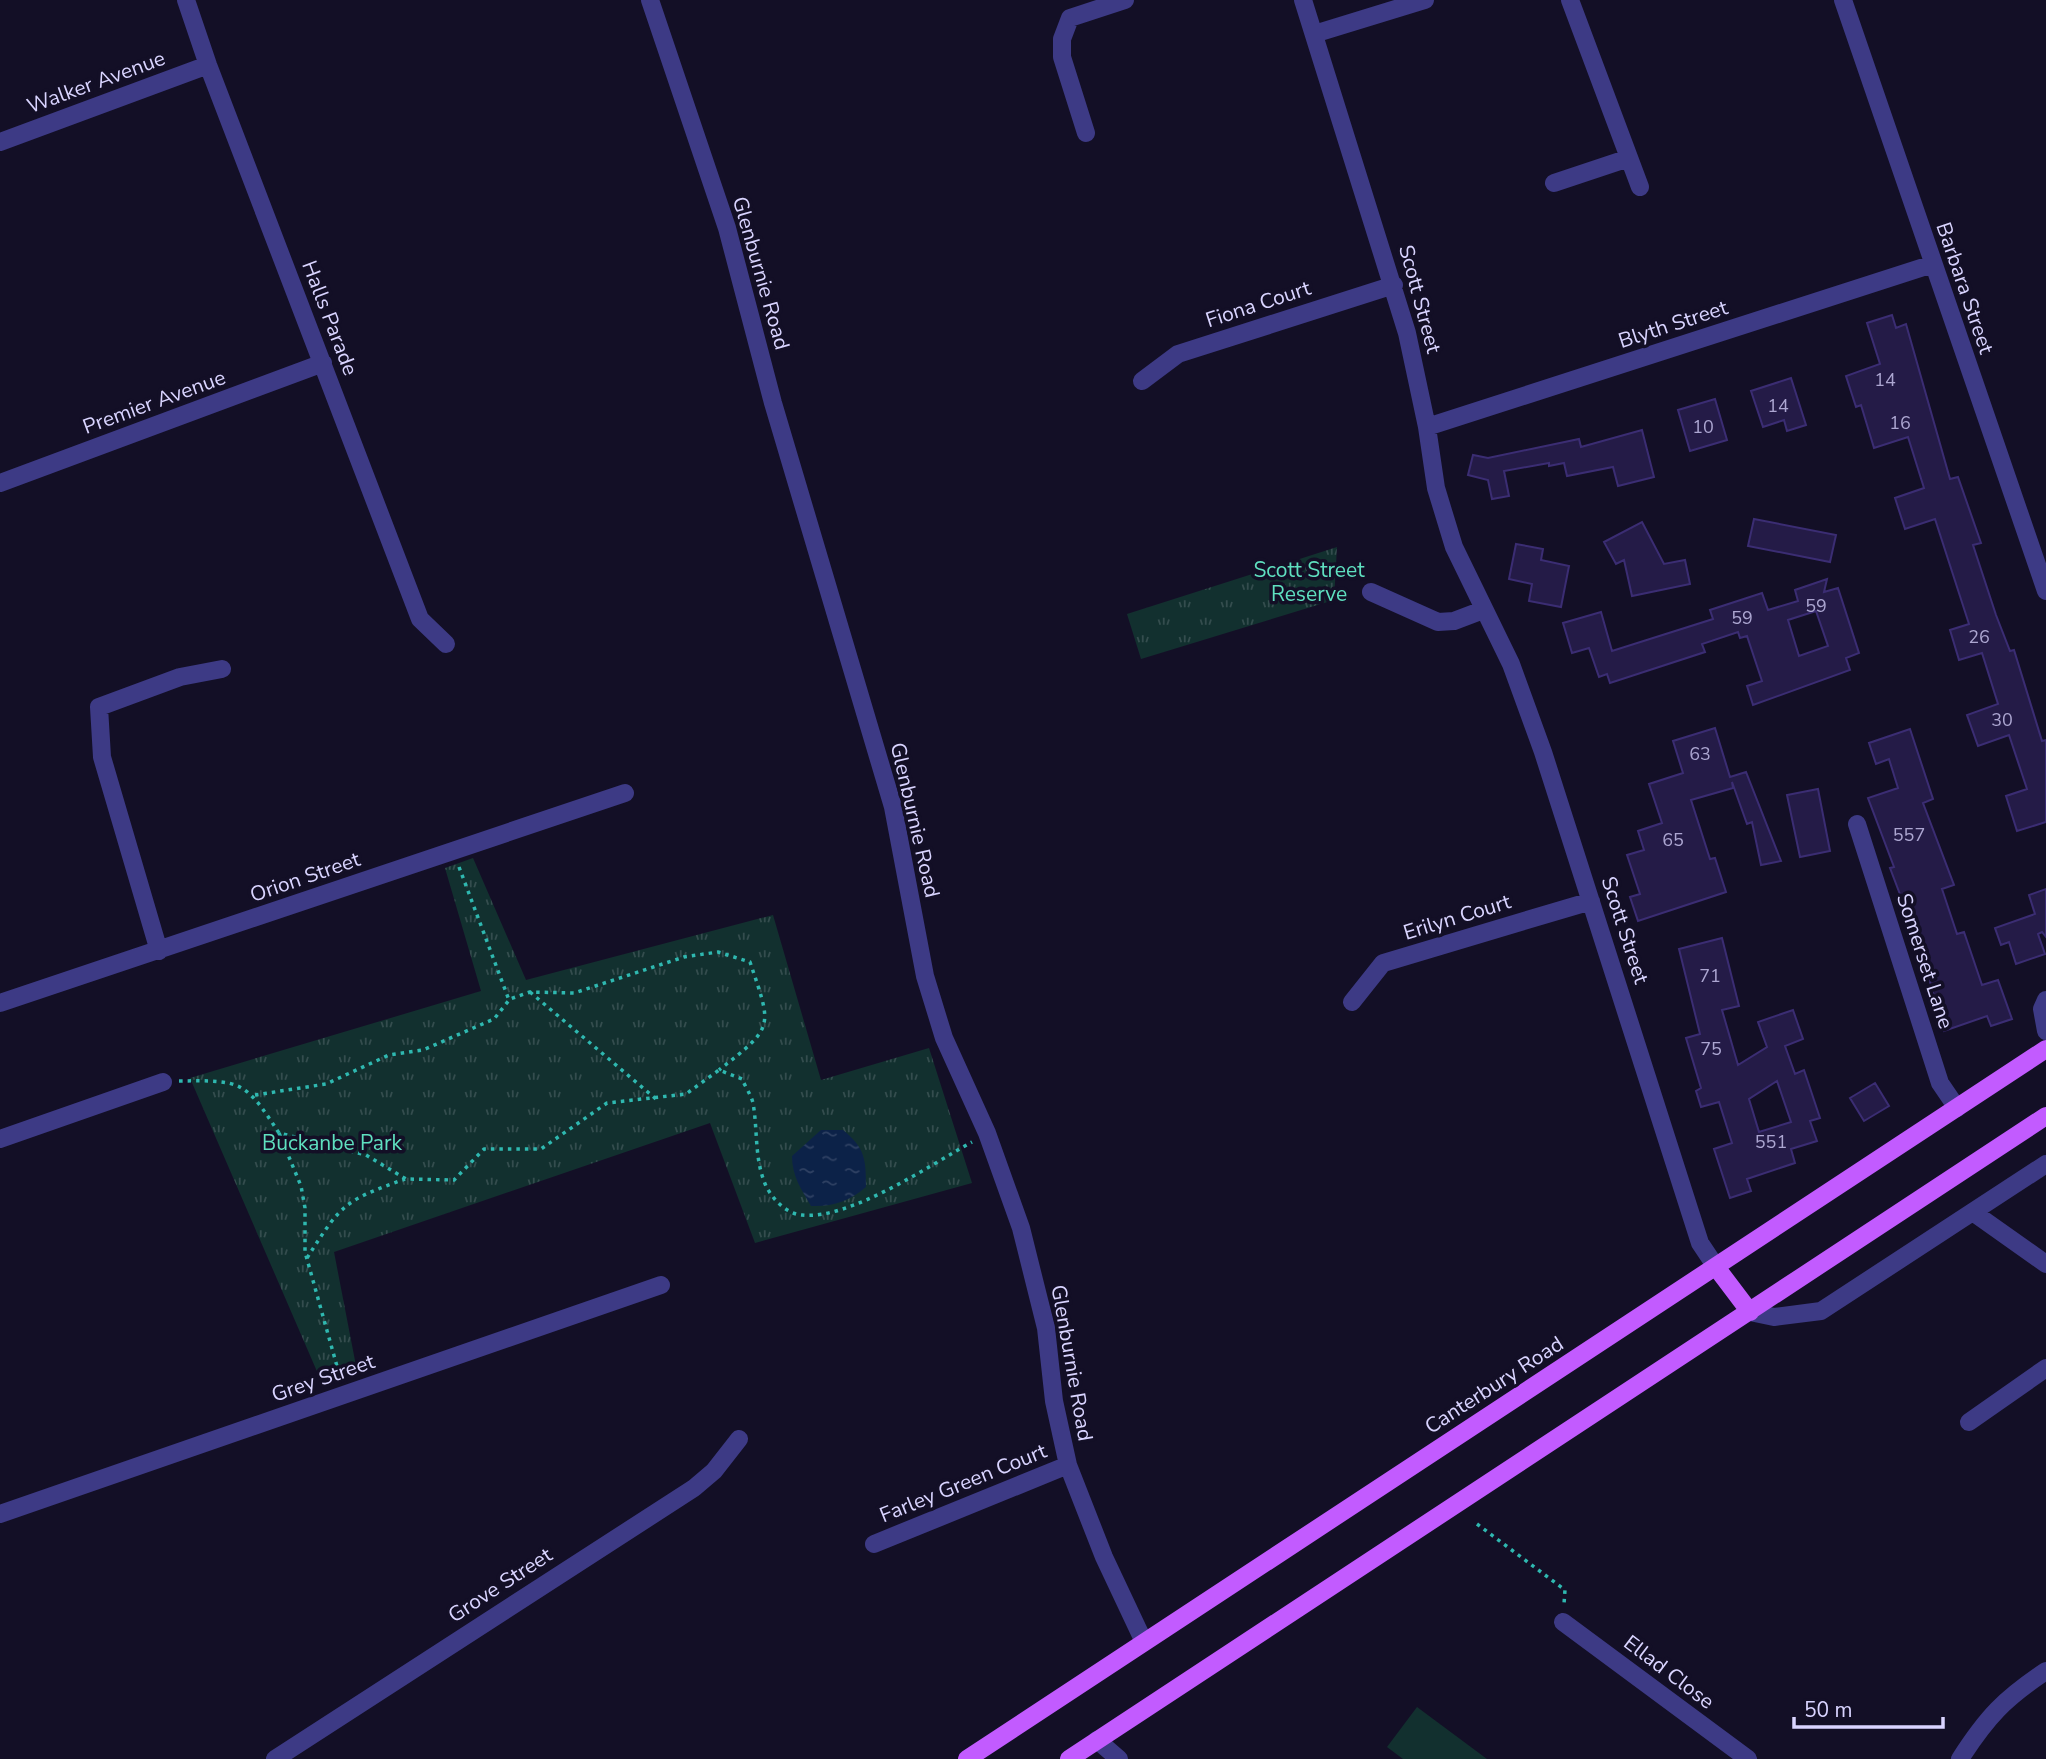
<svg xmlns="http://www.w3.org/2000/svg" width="2046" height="1759" viewBox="0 0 2046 1759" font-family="'Nunito Sans',sans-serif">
<defs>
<pattern id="park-tufts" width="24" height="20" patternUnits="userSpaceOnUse" patternTransform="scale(1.75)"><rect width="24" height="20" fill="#12302f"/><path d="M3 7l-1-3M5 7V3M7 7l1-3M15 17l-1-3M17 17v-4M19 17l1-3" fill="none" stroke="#344d4e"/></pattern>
<pattern id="water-ripples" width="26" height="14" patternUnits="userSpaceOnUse" patternTransform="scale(1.75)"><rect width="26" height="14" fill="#0c2248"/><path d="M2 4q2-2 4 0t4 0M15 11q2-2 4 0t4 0" fill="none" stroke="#2f4163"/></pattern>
</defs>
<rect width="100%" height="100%" fill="#130f26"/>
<path fill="url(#park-tufts)" d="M1337,547L1334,600L1141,659L1127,614Z
M473,858L526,980L773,915L821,1080L929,1048L972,1183L755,1243L710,1123L334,1252L357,1371L322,1383L190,1078L481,991L445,868Z"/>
<path fill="#12302f" d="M1417,1707L1487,1759H1403L1387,1747Z"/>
<path fill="url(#water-ripples)" d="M821,1130H843C865,1148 866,1159 866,1187C850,1201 832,1207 811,1206C801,1189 792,1176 792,1156Z"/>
<path fill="#241b47" stroke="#3b2d73" stroke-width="2" fill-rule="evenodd" d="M1892,315L1896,328L1906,324L1950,479L1958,477L1981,543L1973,545L1996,615L2010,651L2014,650L2042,741L2046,740V822L2017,831L2006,796L2027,789L2009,735L1978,746L1967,715L1998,704L1982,653L1959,660L1950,630L1969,624L1935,519L1905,529L1895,498L1924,488L1908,437L1874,448L1861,405L1856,407L1846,376L1880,364L1867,323Z
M1791,378L1806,425L1787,431L1784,420L1763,427L1751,391Z
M1715,399L1727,440L1690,451L1678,410Z
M1642,430L1654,477L1618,486L1613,467L1567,476L1564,463L1549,466V463L1504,471L1509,496L1492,499L1488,480L1468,475L1473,455L1488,458L1579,439L1581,447Z
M1754,519L1836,535L1830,562L1748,546Z
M1642,522L1664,564L1685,560L1690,584L1632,596L1624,560L1616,564L1604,542Z
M1516,544L1543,549L1541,560L1569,566L1561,607L1529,601L1532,584L1509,579Z
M1827,579L1824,592L1838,588L1859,653L1846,658L1850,670L1753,705L1747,686L1762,681L1747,636L1740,638L1738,632L1702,644L1705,652L1610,683L1607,674L1599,677L1589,648L1572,653L1563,623L1601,612L1612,651L1713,619L1710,610L1762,593L1768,610L1798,601L1795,590ZM1816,611L1828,646L1799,656L1788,620Z
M1715,728L1730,777L1746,772L1781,861L1761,865L1752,822L1747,824L1732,782L1733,788L1691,800L1710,859L1715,858L1726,892L1638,921L1630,897L1640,894L1627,855L1644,850L1638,831L1662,823L1649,784L1683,773L1673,741Z
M1910,729L1933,799L1923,803L1954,885L1942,889L1957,934L1964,932L1982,985L1998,980L2012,1019L1991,1026L1987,1016L1944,1031L1920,947L1890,868L1894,867L1868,798L1898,788L1889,759L1876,764L1869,743Z
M1818,789L1830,851L1800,857L1787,795Z
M2046,889V937L2042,932L2038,934L2045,954L2016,964L2009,942L2001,945L1995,928L2035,914L2029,895Z
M1722,938L1739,1006L1722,1010L1738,1065L1767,1047L1758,1022L1793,1010L1803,1039L1785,1046L1795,1074L1804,1070L1820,1118L1810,1121L1817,1141L1791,1149L1795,1163L1747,1179L1751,1191L1730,1198L1714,1149L1732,1143L1719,1102L1701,1107L1696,1091L1701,1088L1686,1038L1700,1034L1679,949ZM1777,1081L1791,1122L1759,1132L1749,1099Z
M1875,1083L1889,1106L1864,1121L1850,1098Z"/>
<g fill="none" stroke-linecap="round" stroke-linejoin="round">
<path stroke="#2fb8b0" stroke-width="3.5" stroke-dasharray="3.5 5" stroke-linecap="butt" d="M459,867L509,1000
M530,992L656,1099
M179,1081C242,1080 245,1081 279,1133L366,1155L406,1179L454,1180L484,1149H541L607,1103L686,1094L719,1070L742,1079C745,1086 751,1095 753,1103C758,1131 754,1159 766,1186C773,1200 787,1214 802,1215C850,1220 930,1165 972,1142
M255,1095L326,1084L389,1055L423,1050L494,1019L510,999L530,992L574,993L684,957L718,952L750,962C772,1028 775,1026 719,1070
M279,1133L301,1186L305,1208V1252L340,1377
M307,1258C342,1203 344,1201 405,1179
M1477,1524L1565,1590L1564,1604"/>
<path stroke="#3d3a85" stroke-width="18" d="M186,0L208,65L420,619L446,644
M650,0L727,228L773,403L893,807L925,976L944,1038L987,1133L1021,1228L1046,1328L1054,1401L1068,1465L1104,1557L1144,1642
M1303,0L1407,333L1427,427L1436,488L1454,547L1511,664L1543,752L1700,1243L1716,1267
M1570,0L1640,187
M1843,0L2046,591
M1314,34L1425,0
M1086,133L1062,57V39L1070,18L1125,0
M0,142L208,65
M1554,183L1629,158
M1142,381L1178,354L1394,285
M1427,427L1933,264
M0,483L323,363
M1371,592L1438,622L1454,621L1483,610
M1857,824L1940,1083L1957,1108
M159,951L102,757L99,707L180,677L222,669
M2046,1000L2042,1009L2046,1031
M1352,1002L1383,963L1591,901
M0,1003L625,793
M0,1139L163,1082
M1974,1213L2046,1264
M1750,1312L1774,1317L1821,1311L2046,1164
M1969,1422L2046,1368
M0,1514L661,1285
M874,1544L1068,1465
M1563,1622L1748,1759
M1097,1740L1119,1759
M275,1759L694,1488L714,1471L739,1439
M1960,1759C1987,1717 2004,1699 2046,1671"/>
<path stroke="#c25bff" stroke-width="18" d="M1716,1267L1750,1312
M967,1759L2046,1049
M1069,1759L2046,1116"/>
</g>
<g text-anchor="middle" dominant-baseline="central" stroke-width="7" stroke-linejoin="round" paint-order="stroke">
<g font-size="18" fill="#aca6d1">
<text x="1885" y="380">14</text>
<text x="1778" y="406">14</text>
<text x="1900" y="423">16</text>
<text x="1703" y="427">10</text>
<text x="1816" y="606">59</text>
<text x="1742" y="618">59</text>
<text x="1979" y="637">26</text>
<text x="2002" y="720">30</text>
<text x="1700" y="754">63</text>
<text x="1909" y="835">557</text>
<text x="1673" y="840">65</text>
<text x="1710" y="976">71</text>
<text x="1711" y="1049">75</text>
<text x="1771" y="1142">551</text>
</g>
<g font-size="21" fill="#d9d4ff" stroke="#130f26">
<text transform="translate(96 82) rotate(-20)">Walker Avenue</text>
<text transform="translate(761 273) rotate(74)">Glenburnie Road</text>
<text transform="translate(1965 288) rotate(71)">Barbara Street</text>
<text transform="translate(1420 299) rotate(75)">Scott Street</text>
<text transform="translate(1258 304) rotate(-18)">Fiona Court</text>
<text transform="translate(330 318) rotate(69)">Halls Parade</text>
<text transform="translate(1673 324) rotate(-18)">Blyth Street</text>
<text transform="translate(154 402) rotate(-20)">Premier Avenue</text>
<text transform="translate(915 820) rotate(77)">Glenburnie Road</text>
<text transform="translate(305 877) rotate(-19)">Orion Street</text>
<text transform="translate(1457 917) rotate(-17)">Erilyn Court</text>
<text transform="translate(1625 930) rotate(72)">Scott Street</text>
<text transform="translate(1925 961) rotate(72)">Somerset Lane</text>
<text transform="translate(1072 1363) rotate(80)">Glenburnie Road</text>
<text transform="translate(323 1378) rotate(-19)">Grey Street</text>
<text transform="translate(1494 1385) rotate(-33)">Canterbury Road</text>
<text transform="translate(963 1483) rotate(-22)">Farley Green Court</text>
<text transform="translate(500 1585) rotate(-33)">Grove Street</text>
<text transform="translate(1669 1672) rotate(37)">Ellad Close</text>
</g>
<g font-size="21" fill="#5fe0c0" stroke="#130f26">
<text x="1309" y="570">Scott Street<tspan x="1309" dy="24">Reserve</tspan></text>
<text x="332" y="1143">Buckanbe Park</text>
</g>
</g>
<path d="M1794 1717v10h149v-10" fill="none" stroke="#d9d4ff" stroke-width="3.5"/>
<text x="1804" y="1717" font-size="21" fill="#d9d4ff" stroke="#130f26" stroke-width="5" paint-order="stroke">50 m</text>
</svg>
